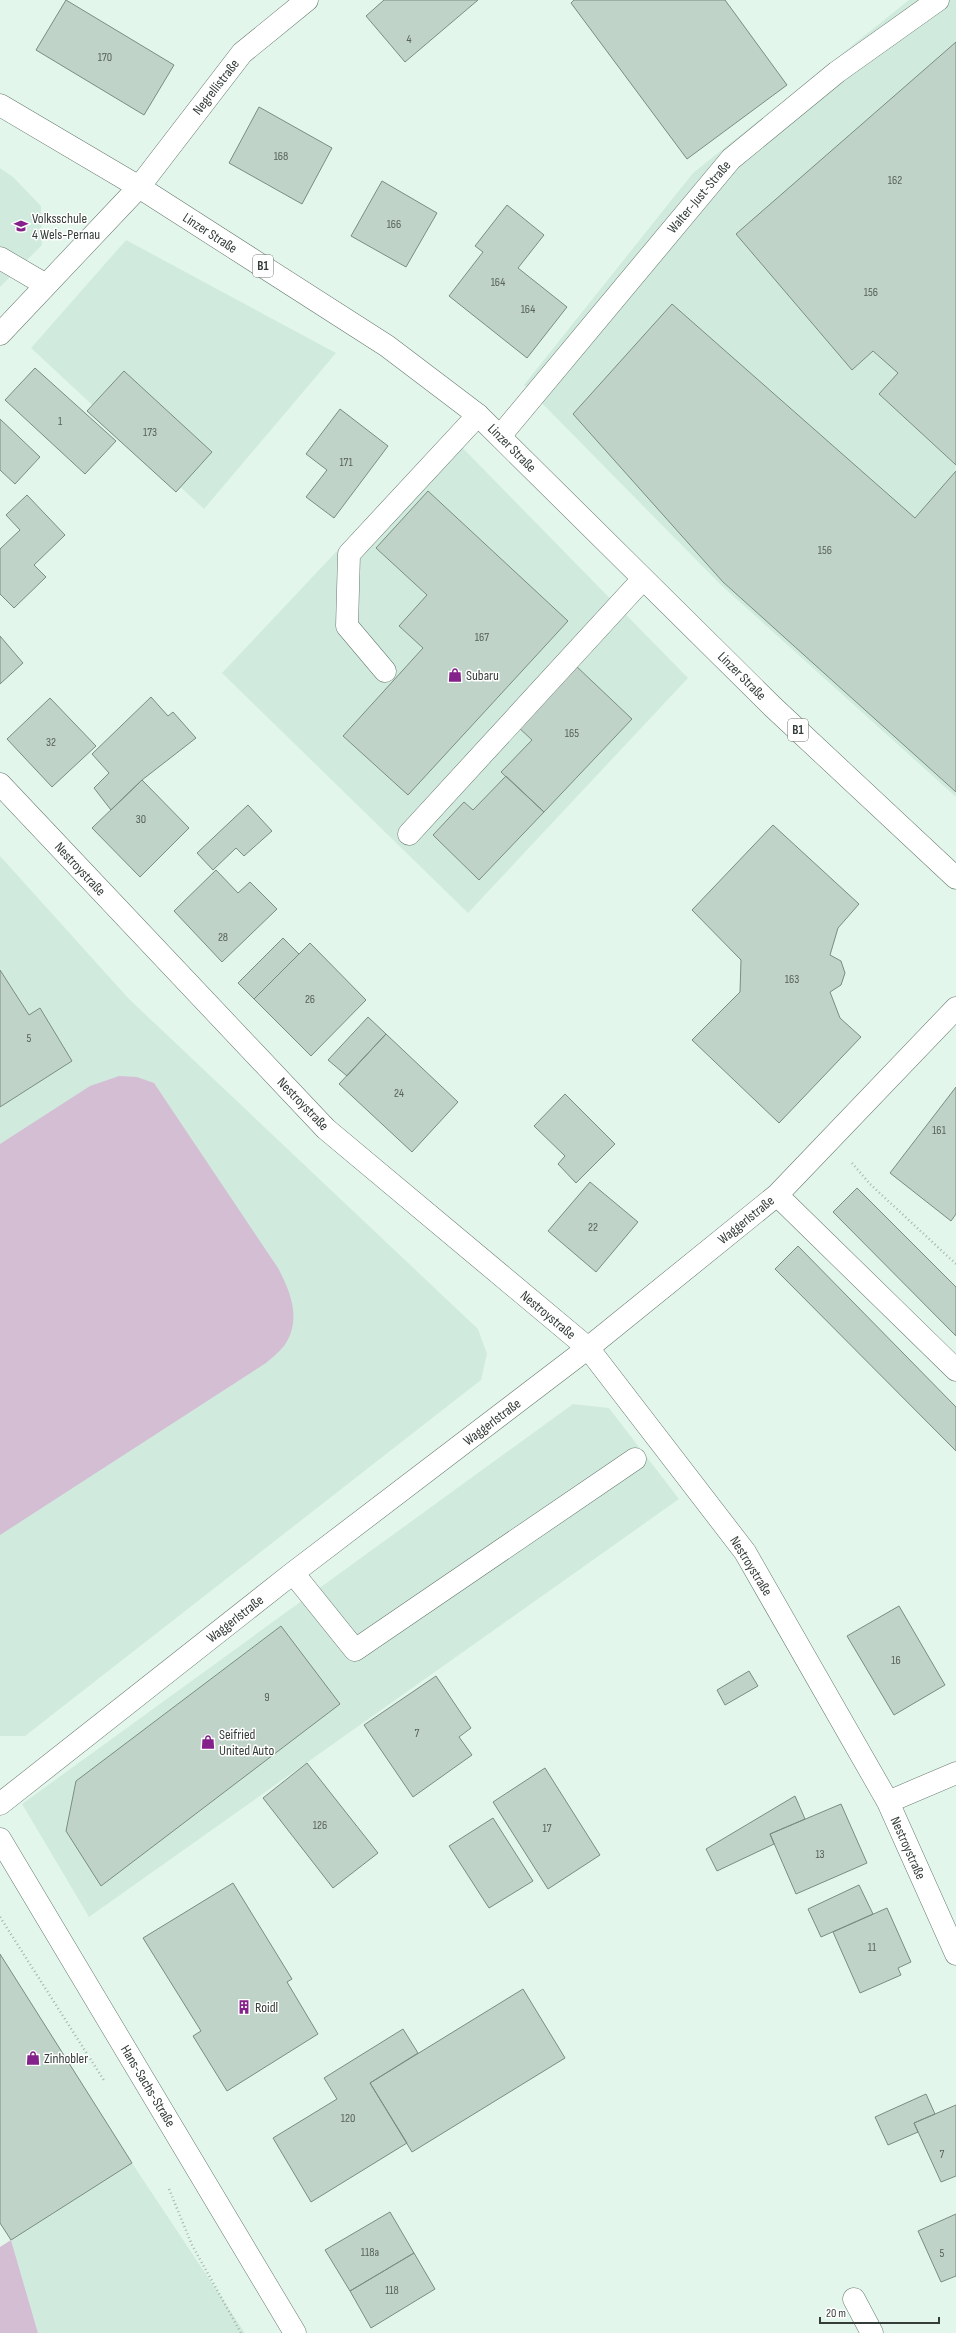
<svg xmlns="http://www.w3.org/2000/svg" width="956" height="2333" viewBox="0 0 956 2333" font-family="'Sofia Sans Condensed',sans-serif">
<rect width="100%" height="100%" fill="#e2f6eb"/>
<path fill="#d0ebdd" d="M909,0H956V797L721,585L524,385L693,173Z
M0,168L13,177L41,206L42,245L0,287Z
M126,240L336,353L204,509L31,348Z
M448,433L688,678L468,913L222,673Z
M0,856L129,999L478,1329L487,1354L481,1380L25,1736H0Z
M573,1404L609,1408L679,1499L89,1917L22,1804Z
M0,1954L132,2163L245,2333H38L11,2240L0,2223Z"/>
<path fill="#d4bed4" d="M119,1076L137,1077L154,1083L278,1268C291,1292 302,1321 284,1346C279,1352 272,1358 266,1363L0,1535V1144L90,1086Z
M11,2240L38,2333H0V2247Z"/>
<path fill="#c0d3c8" stroke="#7b8d83" d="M66,0L174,65L144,115L36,50Z
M384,0H478L405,62L366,16Z
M574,0H725L787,85L687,159L571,3Z
M956,42V465L879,394L898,373L873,351L852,370L736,234Z
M259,107L332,148L302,204L229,163Z
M382,181L437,213L406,267L351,236Z
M507,205L544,235L518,268L567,307L527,358L449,296L483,252L475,246Z
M672,304L915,518L956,471V792L723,582L573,414Z
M35,368L116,441L85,474L5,400Z
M124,371L212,452L176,492L87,411Z
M340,409L388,446L334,518L306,497L327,470L306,454Z
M0,419L40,457L15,484L0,470Z
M428,491L568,621L408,795L343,736L423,648L399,626L427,595L376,548Z
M27,495L65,535L34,565L46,577L14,608L0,594V549L20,530L6,515Z
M0,636L23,663L0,684Z
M575,665L632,719L544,812L501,772L532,740L517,726Z
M151,697L168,716L173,712L196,738L142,780L111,810L94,788L109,773L92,754Z
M50,698L96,746L52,787L7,739Z
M506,776L544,812L479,880L433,835L464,802L473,810Z
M142,780L189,828L140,877L92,828Z
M248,805L272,831L244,856L236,848L213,870L197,853Z
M773,825L859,904L838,928L830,955L841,961L845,973L841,985L830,992L840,1018L861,1037L779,1123L692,1040L740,992L741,960L692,910Z
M216,870L238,893L250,882L277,909L222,962L174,911Z
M283,938L299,954L254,999L238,983Z
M310,943L366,1000L311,1056L254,999Z
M0,970L29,1015L40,1008L72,1061L0,1107Z
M368,1017L386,1034L347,1076L328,1060Z
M386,1034L458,1102L412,1152L339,1084Z
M956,1087V1214L951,1221L890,1173Z
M565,1094L615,1144L576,1183L558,1164L565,1156L534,1126Z
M590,1182L638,1222L596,1272L548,1231Z
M857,1188L956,1287V1336L833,1212Z
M798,1246L956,1407V1451L775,1269Z
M899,1606L945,1685L894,1715L847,1636Z
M281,1626L340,1704L101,1886L66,1831L76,1781Z
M749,1671L758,1686L725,1705L717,1690Z
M436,1676L471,1728L459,1737L472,1755L413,1797L364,1725Z
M307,1763L378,1853L333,1888L263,1798Z
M545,1768L600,1855L548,1889L493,1802Z
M795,1796L805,1819L770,1834L774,1844L717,1871L706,1849Z
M841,1804L867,1863L796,1894L770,1834Z
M493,1818L533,1881L489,1908L449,1846Z
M233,1883L292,1979L287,1982L318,2034L227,2091L193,2036L201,2031L143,1938Z
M859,1885L873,1914L821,1937L808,1909Z
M887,1908L911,1962L898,1968L901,1975L860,1993L833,1932Z
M0,1954L132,2163L11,2240L0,2223Z
M523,1989L565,2058L412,2152L370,2083Z
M403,2029L418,2053L370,2083L407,2143L311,2202L273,2138L337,2099L324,2078Z
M926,2094L935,2114L914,2123L918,2132L888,2145L875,2117Z
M956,2105V2176L941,2182L914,2123Z
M390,2212L414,2253L350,2291L325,2250Z
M956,2214V2276L941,2282L918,2231Z
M414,2253L435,2289L371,2328L350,2291Z"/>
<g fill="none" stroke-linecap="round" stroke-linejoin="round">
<defs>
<path id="minor" d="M0,258L46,285
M0,334L139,187L242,53L307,0
M501,435L731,159L837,72L938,0
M385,671L347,626L349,554L478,415
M0,784L326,1129L588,1348L745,1552L888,1802L956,1954
M409,834L643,579
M777,1195L956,1370
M293,1573L355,1650L635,1459
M888,1802L956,1773
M0,1804L293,1573L588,1348L777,1195L956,1008
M854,2299L872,2333"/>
<path id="major" d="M0,105L139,187L387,346L478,415L773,707L956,878
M0,1839L295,2333"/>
</defs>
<use href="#minor" stroke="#687a70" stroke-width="23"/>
<use href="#major" stroke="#687a70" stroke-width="23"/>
<path stroke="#a6b6ad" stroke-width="2.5" stroke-dasharray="1 3" stroke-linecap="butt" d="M852,1163L870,1184L956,1264
M0,1917L105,2082
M169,2189L192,2245L241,2333"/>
<use href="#minor" stroke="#fff" stroke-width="22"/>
<use href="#major" stroke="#fff" stroke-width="22"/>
</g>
<defs>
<symbol id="school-bare" viewBox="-9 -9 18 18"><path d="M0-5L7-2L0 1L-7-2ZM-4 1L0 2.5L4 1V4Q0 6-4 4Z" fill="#85218a" stroke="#fff" stroke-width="2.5" paint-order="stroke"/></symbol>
<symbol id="shop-bare" viewBox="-9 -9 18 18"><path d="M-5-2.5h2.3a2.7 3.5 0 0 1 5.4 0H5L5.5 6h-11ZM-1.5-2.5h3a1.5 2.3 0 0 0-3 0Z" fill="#85218a" stroke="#fff" stroke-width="2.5" paint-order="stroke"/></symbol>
<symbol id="building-bare" viewBox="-9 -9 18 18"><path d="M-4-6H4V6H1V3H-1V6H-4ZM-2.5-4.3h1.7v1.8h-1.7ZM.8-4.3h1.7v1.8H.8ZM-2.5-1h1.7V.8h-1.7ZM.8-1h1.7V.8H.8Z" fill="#85218a" stroke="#fff" stroke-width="2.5" paint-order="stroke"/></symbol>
</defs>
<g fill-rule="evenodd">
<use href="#school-bare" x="11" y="216" width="20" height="20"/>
<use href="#shop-bare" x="445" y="665" width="20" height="20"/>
<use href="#shop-bare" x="198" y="1732" width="20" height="20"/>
<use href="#building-bare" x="234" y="1997" width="20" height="20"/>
<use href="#shop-bare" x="23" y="2048" width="20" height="20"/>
</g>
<g text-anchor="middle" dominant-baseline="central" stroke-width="3" stroke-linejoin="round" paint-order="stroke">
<g font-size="12" fill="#58625c">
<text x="409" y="39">4</text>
<text x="105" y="57">170</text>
<text x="281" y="156">168</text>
<text x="895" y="180">162</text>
<text x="394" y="224">166</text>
<text x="498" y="282">164</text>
<text x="871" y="292">156</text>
<text x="528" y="309">164</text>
<text x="60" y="421">1</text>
<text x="150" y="432">173</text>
<text x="346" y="462">171</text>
<text x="825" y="550">156</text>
<text x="482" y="637">167</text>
<text x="572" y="733">165</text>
<text x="51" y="742">32</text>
<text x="141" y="819">30</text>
<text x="223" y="937">28</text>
<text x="792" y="979">163</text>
<text x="310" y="999">26</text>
<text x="29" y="1038">5</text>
<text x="399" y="1093">24</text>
<text x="939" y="1130">161</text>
<text x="593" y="1227">22</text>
<text x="896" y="1660">16</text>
<text x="267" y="1697">9</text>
<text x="417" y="1733">7</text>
<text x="320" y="1825">126</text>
<text x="547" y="1828">17</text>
<text x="820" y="1854">13</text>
<text x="872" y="1947">11</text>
<text x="348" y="2118">120</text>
<text x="942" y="2154">7</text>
<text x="370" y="2252">118a</text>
<text x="942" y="2253">5</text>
<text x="392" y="2290">118</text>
</g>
<g fill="#fff" stroke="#727774" stroke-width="1">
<rect x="253" y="255" width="20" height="22" rx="3"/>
<rect x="788" y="719" width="20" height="22" rx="3"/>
</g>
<g font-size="13" font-weight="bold" fill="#353d38">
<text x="263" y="266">B1</text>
<text x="798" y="730">B1</text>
</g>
<g font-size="14" fill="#353d38" stroke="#fff">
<text transform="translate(216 87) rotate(-52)">Negrellistraße</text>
<text transform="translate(699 197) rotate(-50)">Walter-Just-Straße</text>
<text transform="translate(210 233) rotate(33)">Linzer Straße</text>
<text transform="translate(512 448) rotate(45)">Linzer Straße</text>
<text transform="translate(742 676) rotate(45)">Linzer Straße</text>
<text transform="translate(80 869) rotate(47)">Nestroystraße</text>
<text transform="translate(303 1104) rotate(46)">Nestroystraße</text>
<text transform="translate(746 1220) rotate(-39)">Waggerlstraße</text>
<text transform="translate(548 1315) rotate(40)">Nestroystraße</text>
<text transform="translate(492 1422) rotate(-37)">Waggerlstraße</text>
<text transform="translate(751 1566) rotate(58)">Nestroystraße</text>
<text transform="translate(235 1619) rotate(-38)">Waggerlstraße</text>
<text transform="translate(908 1848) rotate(66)">Nestroystraße</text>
<text transform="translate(148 2086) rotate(59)">Hans-Sachs-Straße</text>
</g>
<g font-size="14" fill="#353d38" stroke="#fff" text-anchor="start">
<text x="32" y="218">Volksschule<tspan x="32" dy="16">4 Wels-Pernau</tspan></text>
<text x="466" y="675">Subaru</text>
<text x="219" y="1734">Seifried<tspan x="219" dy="16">United Auto</tspan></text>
<text x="255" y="2007">Roidl</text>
<text x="44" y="2058">Zinhobler</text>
</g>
</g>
<path d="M820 2317v6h119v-6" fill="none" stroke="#353d38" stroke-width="2"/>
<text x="826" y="2317" font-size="12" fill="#353d38" stroke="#ffffff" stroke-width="3" paint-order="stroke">20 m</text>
</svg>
